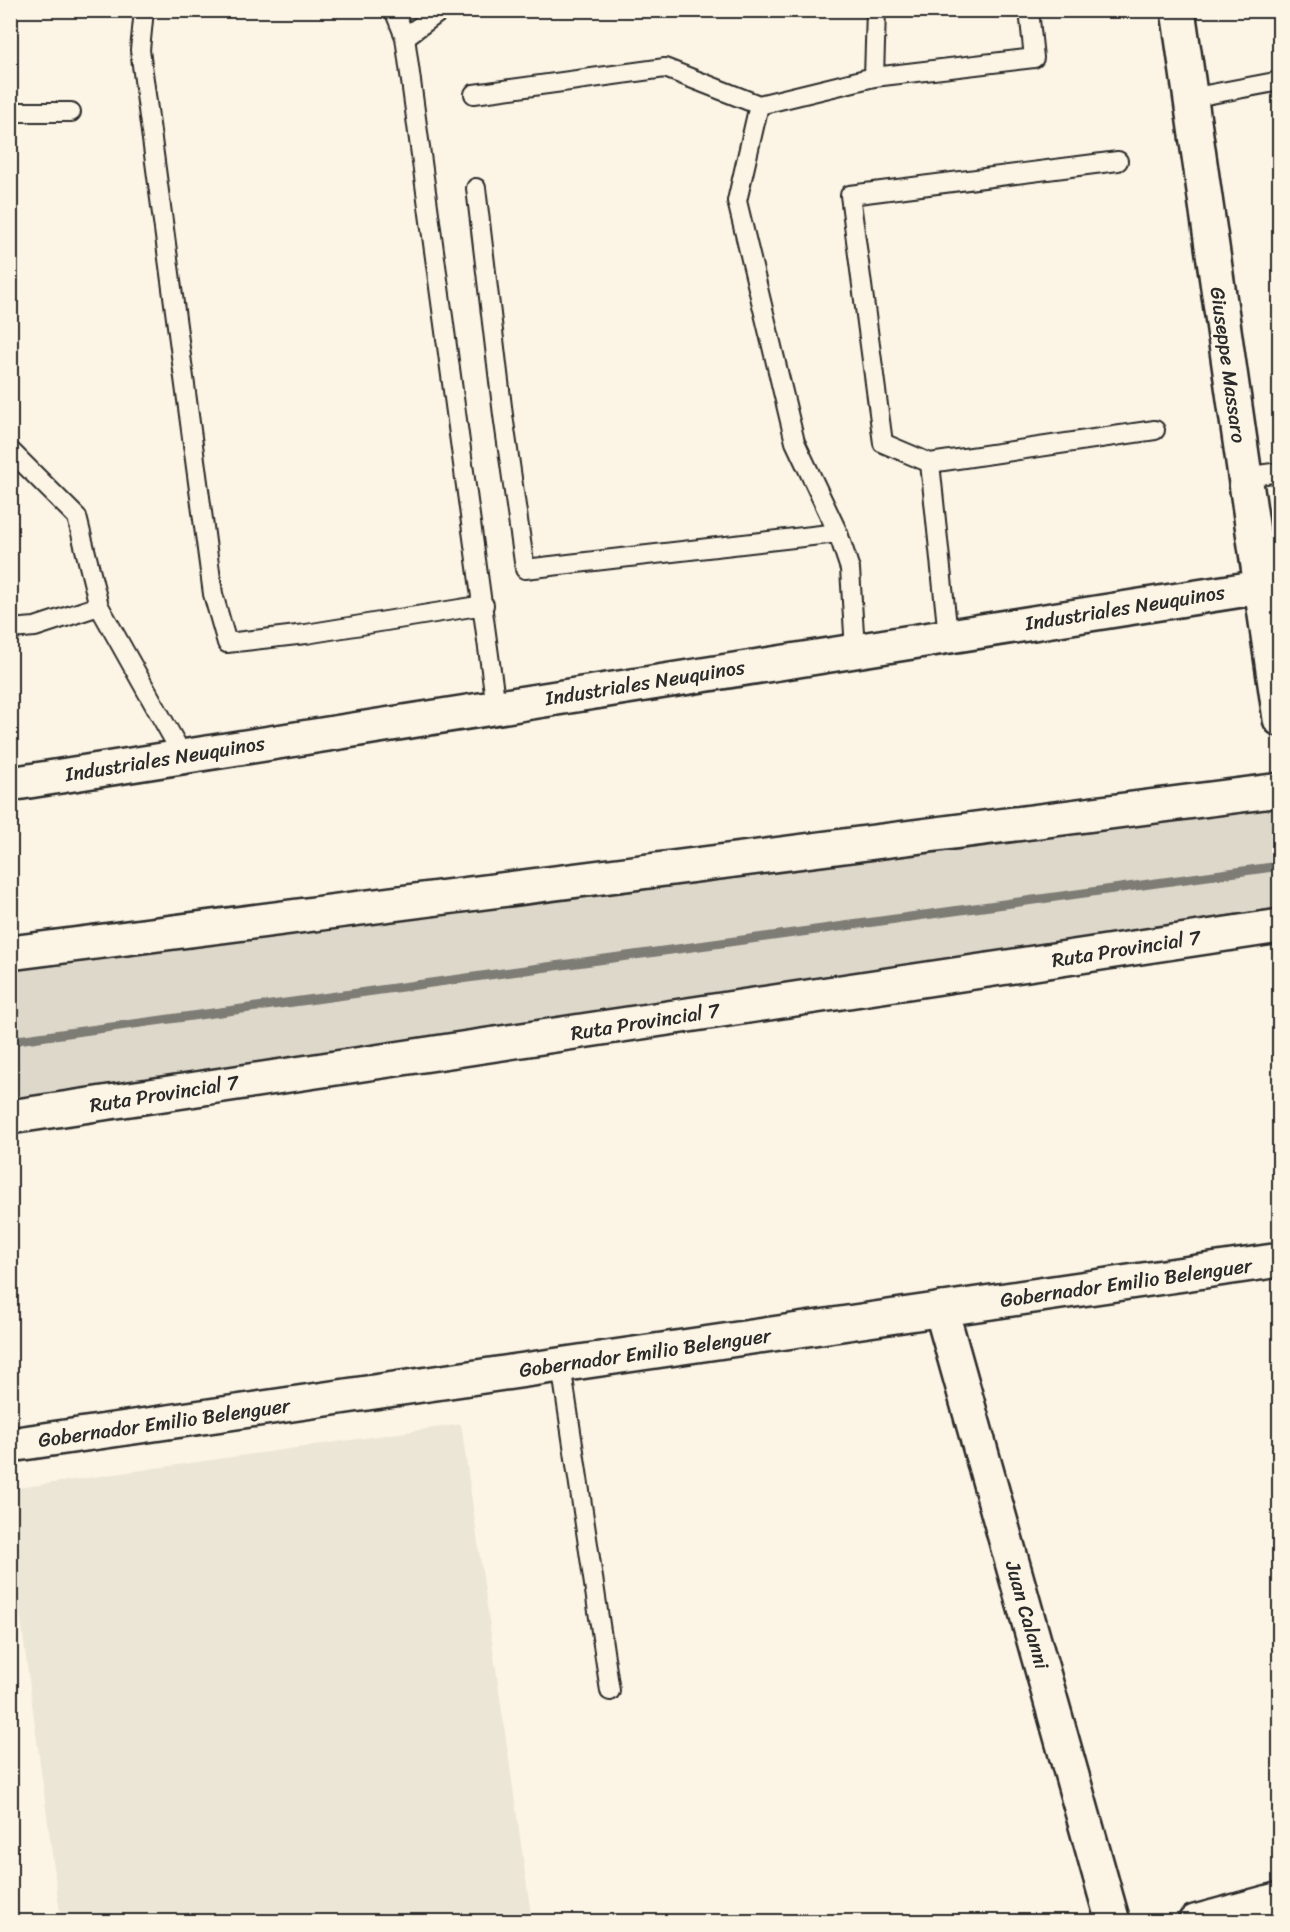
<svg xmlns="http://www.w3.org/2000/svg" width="1290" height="1932" viewBox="0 0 1290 1932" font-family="Sriracha,sans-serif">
<rect width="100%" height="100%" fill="#fcf5e5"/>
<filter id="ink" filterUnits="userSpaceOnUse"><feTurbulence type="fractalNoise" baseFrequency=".0167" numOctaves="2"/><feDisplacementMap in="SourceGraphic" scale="12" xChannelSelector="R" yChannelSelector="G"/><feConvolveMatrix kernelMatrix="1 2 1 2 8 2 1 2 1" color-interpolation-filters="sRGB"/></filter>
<g filter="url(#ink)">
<path fill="#ece6d7" d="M461,1424L532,1921H61L11,1545V1489Z"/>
<path fill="#ded8ca" stroke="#84827a" stroke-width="1.5" d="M1279,807V908L11,1101V969Z"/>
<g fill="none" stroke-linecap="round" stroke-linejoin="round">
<path stroke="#7d7b74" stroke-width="9" d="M10,1041L1280,866"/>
<defs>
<path id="lane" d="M144,10L140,50L213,594L227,643L306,634L484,605
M394,10L405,37L496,707
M405,37L442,10
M874,77L1034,58L1029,10
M474,94L665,68L759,105L874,77L876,10
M1190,98L1280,81
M759,105L737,201L795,442L838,533
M10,112H71
M476,188L503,415L525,569L838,533L850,569L855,650
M10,450L77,517L99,606L183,756
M930,463L883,443L850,195L1118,161
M1244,477L1280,472
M10,629L35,627L99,606
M948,636L930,463L1155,430
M561,1365L610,1691"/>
<path id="street" d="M1178,10L1280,719
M941,1309L1113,1922
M1195,1922L1280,1899"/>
<path id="secondary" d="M10,784L1280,584
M10,1445L1280,1260"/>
<path id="highway" d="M10,953L1280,790
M10,1117L1280,926"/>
</defs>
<use href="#lane" stroke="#2b2b2b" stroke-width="22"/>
<use href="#street" stroke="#2b2b2b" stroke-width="38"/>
<use href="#secondary" stroke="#2b2b2b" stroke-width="38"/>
<use href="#highway" stroke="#2b2b2b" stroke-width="38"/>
<use href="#lane" stroke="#fcf5e5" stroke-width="18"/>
<use href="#street" stroke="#fcf5e5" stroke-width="33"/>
<use href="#secondary" stroke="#fcf5e5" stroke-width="33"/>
<use href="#highway" stroke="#fcf5e5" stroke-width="33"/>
</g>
</g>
<g text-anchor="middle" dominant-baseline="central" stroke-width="4.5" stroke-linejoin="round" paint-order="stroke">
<g font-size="20" fill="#2b2b2b" stroke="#fcf5e5">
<text transform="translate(1228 365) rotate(82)">Giuseppe Massaro</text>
<text transform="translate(1125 608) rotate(-9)">Industriales Neuquinos</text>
<text transform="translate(645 683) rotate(-9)">Industriales Neuquinos</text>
<text transform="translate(165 759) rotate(-9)">Industriales Neuquinos</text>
<text transform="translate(1126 949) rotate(-9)">Ruta Provincial 7</text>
<text transform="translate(645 1022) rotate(-9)">Ruta Provincial 7</text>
<text transform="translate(164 1094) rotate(-9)">Ruta Provincial 7</text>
<text transform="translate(1126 1283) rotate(-8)">Gobernador Emilio Belenguer</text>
<text transform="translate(645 1353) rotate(-8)">Gobernador Emilio Belenguer</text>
<text transform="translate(164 1423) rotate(-8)">Gobernador Emilio Belenguer</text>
<text transform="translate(1027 1615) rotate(74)">Juan Calanni</text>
</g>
</g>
<rect width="1290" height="1932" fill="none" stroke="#fcf5e5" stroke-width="36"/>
<rect x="18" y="18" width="1254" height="1896" fill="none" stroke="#2b2b2b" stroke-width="2" filter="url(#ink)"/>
</svg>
